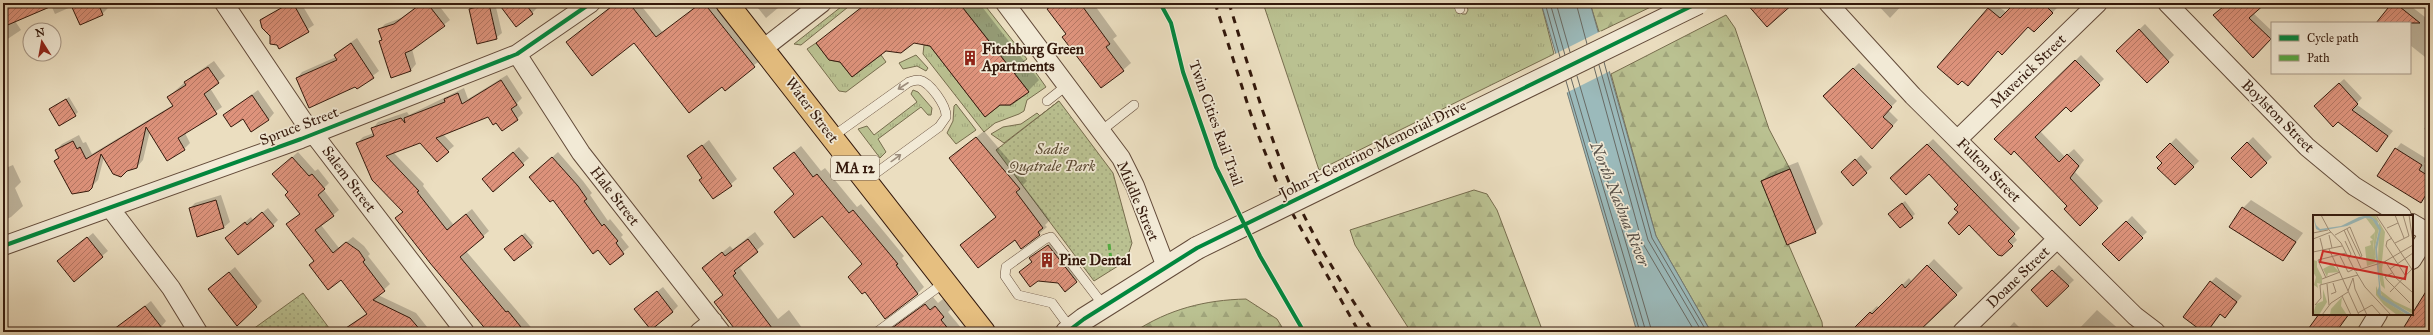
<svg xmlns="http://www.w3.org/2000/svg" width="2433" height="335" viewBox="0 0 2433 335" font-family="'IM FELL Great Primer',serif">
<defs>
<pattern id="grass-tufts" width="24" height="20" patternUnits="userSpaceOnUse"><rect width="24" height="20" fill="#bac191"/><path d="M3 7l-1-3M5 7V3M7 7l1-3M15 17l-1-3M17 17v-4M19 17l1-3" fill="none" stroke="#a0a57c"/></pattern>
<pattern id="forest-firs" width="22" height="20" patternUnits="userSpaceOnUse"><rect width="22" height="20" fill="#bac191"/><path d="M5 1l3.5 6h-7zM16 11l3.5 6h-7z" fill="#a0a57c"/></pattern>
<pattern id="park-dots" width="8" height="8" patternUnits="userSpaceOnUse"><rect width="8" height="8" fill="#bac191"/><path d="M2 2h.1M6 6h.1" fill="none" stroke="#a0a57c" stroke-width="1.8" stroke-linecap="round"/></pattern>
<pattern id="building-hatch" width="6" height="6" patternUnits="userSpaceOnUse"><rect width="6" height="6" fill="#de937c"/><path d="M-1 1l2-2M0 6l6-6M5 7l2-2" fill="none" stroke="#b57764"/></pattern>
</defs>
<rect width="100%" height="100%" fill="#ebdec0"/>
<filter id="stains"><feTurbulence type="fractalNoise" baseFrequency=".005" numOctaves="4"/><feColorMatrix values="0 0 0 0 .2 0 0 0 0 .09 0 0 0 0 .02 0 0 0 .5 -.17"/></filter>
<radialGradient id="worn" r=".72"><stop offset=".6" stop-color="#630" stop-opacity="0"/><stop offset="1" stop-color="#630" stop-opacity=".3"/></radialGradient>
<path fill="url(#grass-tufts)" stroke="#776d4e" d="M846,3H853L801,45L794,44Z
M959,3H983L1027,59L1012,70Z
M1263,3H1451L1462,14H1466L1468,10L1466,3H1541L1554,54L1319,170Z
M816,43L829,60L840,62L852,77L881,55L886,62L846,92L839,91L807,49Z
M924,45L930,46L985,117L1000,105H1011L1029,92L1015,74L1029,63L1046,87L1027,100L1024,111L1019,114L995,123L984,132L923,54Z
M916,55L928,68L926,71L917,66L903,69L899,63Z
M913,90L918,92L932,108L931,115H928L921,107L878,139L886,152L880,158L858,129L867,126L874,135L917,102L911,94Z
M1059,101L1004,143L991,134L1003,127L1021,124L1037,113L1040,116Z
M956,104L976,130L956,144L947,133L953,121L954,106Z"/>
<path fill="url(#forest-firs)" stroke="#776d4e" d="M1590,3H1659L1599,32Z
M1726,15L1735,28L1769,129L1790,169L1761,181L1822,322L1823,332H1711L1656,236L1611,74Z
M1474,190L1487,194L1497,210L1543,332H1411L1355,245L1350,230Z
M1246,299L1277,319L1285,332H1134C1169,309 1205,300 1246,299Z"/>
<path fill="url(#park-dots)" stroke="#776d4e" d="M1059,101L1113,173L1132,243L1126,261L1094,281L996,150Z
M303,293L332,332H249Z"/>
<path fill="#9bbabb" stroke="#727a75" d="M1541,3H1590L1656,236L1711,332H1637Z"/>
<path fill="#ebdec0" d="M1601,31L1612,70L1564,94L1553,55Z"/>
<path fill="#0003" d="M14,3H105L108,8L102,14L73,6L55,14L51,5L15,21L21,30L3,42V9Z
M288,3H301L314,25L279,48L261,21Z
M422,3H437L450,20L412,49L416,64L411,70L392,77L380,42L383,39L379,30L385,24L401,18Z
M476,3H495L502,33L496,38L470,9Z
M500,3H534L538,7L532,13Z
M616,3H639L663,33L701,3H714L760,61L722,86L634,41L567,42Z
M754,3H784L766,18Z
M866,3H979L1039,80L1028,91L930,45L914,42L841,61L818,43Z
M1055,3H1093L1117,36L1113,39L1131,63L1123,70L1067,33L1049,9Z
M1876,3H1904L1890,18Z
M1994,3L2007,13L2016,3H2056L2059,6L2034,31L2028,25L1962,80L1938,67Z
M2228,3H2264L2253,13L2272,31V37L2253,56Z
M2393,3H2407L2430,21V61L2410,45V23H2377Z
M2145,24L2174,55L2147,82L2117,51Z
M357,38L379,71L357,88L355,85L297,78L302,72L336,57L335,55L340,50Z
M2081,55L2104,79L2071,111L2066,105L2040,131L2065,157L2074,149L2084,160L2075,172L2103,201L2080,224L2069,206L2014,150L1996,139Z
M214,61L225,76L210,88L222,107L185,133L190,143L184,149L150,131L143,160L137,167L104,157L98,180L88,190L55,161L59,157L56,150L62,144L79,135L83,143L86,142L92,154L173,105L168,97L192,76Z
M1859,63L1897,101L1888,110L1898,120L1878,142L1830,91Z
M507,75L522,98L517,103L523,113L517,119L497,121L488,116L443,134L454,146L448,151L421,142L393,152L424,184L423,186L453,224L472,209L489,231L466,251L535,332H490L396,218L403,211L357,143L363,137L374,133L373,128L378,122L407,112L409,115L464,88L468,99Z
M2344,79L2362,98L2356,104L2393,131L2377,150L2320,101Z
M258,90L274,113L269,119L251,131L243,118L224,115Z
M69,97L78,112L75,115L53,107Z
M2430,119V132L2424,129Z
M984,131L1027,181L1023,185L1050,220L1045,225L1047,227L1039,234L962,245L997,216L950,158Z
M2253,137L2272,157L2251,177L2232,158Z
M2176,138L2199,161L2175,184L2163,163L2157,157Z
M1933,139L2020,228L2013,235L2017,240L2002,255L1960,212V205L1929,173H1897Z
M709,140L737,179L714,198L703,178L688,157Z
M2401,143L2427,159L2424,164L2430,168V190L2421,202L2396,149Z
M801,146L821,171L825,168L857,207L861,204L904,256L902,258L924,287L917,294L863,264L822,215L795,194L774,168Z
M519,147L529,158L493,190L489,173Z
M298,152L315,171L318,169L329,183L323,189L339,210L321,225L339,248L353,237L364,246L370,254L368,256L390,284L378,295L416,313L431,332H340L367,313L341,278L310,265L315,260L288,224L300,213L289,192L273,174Z
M558,152L583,181L592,193L590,195L608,221L610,219L623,235L621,237L629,247L610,263L536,172Z
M1861,155L1872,167L1853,184L1848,167Z
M1798,162L1823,224L1815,232L1762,181L1770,173Z
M13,165L21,182L15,188L23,206L11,217L3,221V169Z
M221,195L230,222L224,227L198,236L190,208L195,203Z
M2251,200L2303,233L2283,260L2243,208Z
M1905,201L1915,214L1912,217L1892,211Z
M268,208L278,220L273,225L232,233L251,217L253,220Z
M2132,216L2147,232L2119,259L2104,244Z
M755,232L764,244L741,264L743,265L740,268L778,319L789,310L805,332H739L716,302L724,294L703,268L730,246L733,249Z
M93,233L108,251L102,256L59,261Z
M525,233L534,243L531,246H508Z
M1054,240L1082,275L1076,281L1037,280L1030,258Z
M1934,259L1963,288L1917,332H1850L1877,306L1879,308L1909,278L1912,282Z
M2059,265L2074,280L2047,306L2033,290Z
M235,267L262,301L256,307L209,289Z
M2216,277L2242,296L2225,317L2221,314L2211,327L2204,332L2211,282Z
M663,287L678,306L673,311L641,304Z
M933,297L938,303L943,299L951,309L948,312L962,329V332H896L894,328L901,321Z
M151,301L166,321L157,332H111Z
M2097,310L2122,332H2076Z
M3,311L6,315L3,318Z
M2014,322L2024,332H2005Z"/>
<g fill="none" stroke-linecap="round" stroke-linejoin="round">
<path stroke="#686a64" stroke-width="1" d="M1545,3L1560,57
M1550,3L1565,55
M1556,3L1570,52
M1576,3L1587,44
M1604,62L1652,238L1707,332
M1599,65L1648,240L1702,332
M1594,67L1642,242L1695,332
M1577,76L1652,332
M1571,78L1646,332
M1566,81L1640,332"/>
</g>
<path fill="url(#building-hatch)" stroke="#34190c" d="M3,3H59L3,27Z
M70,3H98L103,15L80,25Z
M290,3H293L309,32L279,49L277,45L270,44V36L262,28L260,20Z
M422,3H427L445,26L412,50L405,53L411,71L391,78L379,41L382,40L378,29L394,24Z
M498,3H525L533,14L516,27Z
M616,3H629L656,37L701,3H704L755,67L725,91L722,87L689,113L634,43L592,76L566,42Z
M867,3H959L1029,92L1010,105H1000L985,117L930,46L914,43L901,53L886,51L852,77L840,62L829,60L816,43Z
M1056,3H1080L1110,44L1106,47L1124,71L1101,88L1062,37L1066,34L1047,9Z
M1746,3H1794L1767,27Z
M2015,3H2043L2053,13L2034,32L2028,27L2002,55L1998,51L1968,86L1962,81L1958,85L1937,67L1988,8L2000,18Z
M2228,3H2266L2249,18L2271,39L2253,58L2213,15Z
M2392,3H2395L2420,23H2376Z
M489,4L497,39L477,44L469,9Z
M2139,29L2169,62L2147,83L2116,51Z
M351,43L374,78L357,89L355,87L309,108L296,78L337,60L334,55Z
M2075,60L2100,85L2071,112L2066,107L2035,137L2059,162L2067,154L2079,166L2070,178L2098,208L2080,226L2064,209L2067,206L2014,151L2011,155L1994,139Z
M208,67L219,83L204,94L217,114L178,138L185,150L167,161L146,127L137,168L127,171L121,177L113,174L101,154L92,188L89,191L72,194L54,161L59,158L55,150L73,141L77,149L80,147L86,159L173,106L167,97L186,85L184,82Z
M1853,68L1892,107L1883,117L1893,126L1872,149L1823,96Z
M501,80L517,105L511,109L518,120L502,131L496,123L493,125L488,117L436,138L449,152L437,162L420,143L386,156L419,191L417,192L447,230L466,214L484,237L460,257L506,312L508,311L525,332H488L430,263L395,218L403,212L372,180L356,143L374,136L371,128L401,118L405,123L404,118L445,102L444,99L458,93L462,104Z
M2339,83L2358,104L2352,110L2388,136L2377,152L2338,122L2333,127L2314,106Z
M252,95L269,120L251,132L243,119L231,127L223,115Z
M66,99L76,116L59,126L49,109Z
M976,137L1020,189L1016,192L1043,228L1038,232L1040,235L1021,249L1015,240L978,268L960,245L996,217L949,158Z
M2247,142L2267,163L2251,178L2231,158Z
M2170,143L2194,167L2175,185L2157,168L2162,163L2156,157Z
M1927,144L2015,234L2008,241L2013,246L2002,256L1998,255L1969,225L1959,235L1948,223L1958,212L1954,209L1958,205L1929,174L1906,195L1890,178Z
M702,145L732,186L713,199L699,180L702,178L687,156Z
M2395,148L2422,165L2419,170L2430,177V188L2421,203L2377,176Z
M513,152L524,165L493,192L482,179Z
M794,152L813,177L817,174L849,213L853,210L898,264L896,265L918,294L885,319L865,292L862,294L848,277L862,264L822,216L794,238L774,212L794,194L773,168Z
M292,157L309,176L312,174L325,189L318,195L334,216L315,230L333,253L346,242L359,251L365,260L363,262L385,291L373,300L410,318L422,332H340L367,314L341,280L328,290L309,265L314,261L286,224L300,214L285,195L288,192L272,174Z
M552,157L578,186L587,199L584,201L602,226L604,224L618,241L616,243L624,254L610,265L598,250L593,254L553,200L550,202L529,177Z
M1855,159L1867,173L1853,186L1841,172Z
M1790,169L1816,233L1787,245L1761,181Z
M216,200L224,228L197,237L189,208Z
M1902,203L1913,218L1900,228L1888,214Z
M2242,207L2296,242L2283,261L2229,227Z
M262,212L274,226L238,255L225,238L245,222L247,225Z
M2126,221L2143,238L2119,261L2102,244Z
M522,235L532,247L514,261L504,249Z
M87,237L103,257L74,282L57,261Z
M748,239L758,252L734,271L736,273L733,276L775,332H737L714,302L723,295L702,268L722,252L725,256Z
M1048,245L1077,282L1065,292L1058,283L1038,281L1030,287L1019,272L1032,262L1029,258Z
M1927,265L1957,295L1918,332H1850L1870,312L1872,314L1902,284L1905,288Z
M2052,270L2069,286L2047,307L2031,290Z
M229,272L257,307L237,326L208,289Z
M2210,281L2237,302L2225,318L2220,314L2207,332H2203L2183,317Z
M2430,285V332H2401L2412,314Z
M657,291L673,312L651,330L634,309Z
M925,304L930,310L935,306L944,317L941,320L951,332H895L892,328Z
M145,306L165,332H110Z
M2319,314H2349L2336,332H2306Z"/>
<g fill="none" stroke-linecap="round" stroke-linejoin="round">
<defs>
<path id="service" d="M1458,3L1460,9
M1047,101L1066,86
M1101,131L1134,105
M832,137L909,82C912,81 916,80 919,80C930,82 947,106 946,117L939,127L865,181
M1071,329L1052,303L1018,295L1005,276L1006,267L1045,239L1051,237L1104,306
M877,332L945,282"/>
<path id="minor" d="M224,3L302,119L465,332
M1005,3L1121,158L1135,186L1166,267
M1828,3L1913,96L2135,316L2156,332
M2167,3L2307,147L2354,186L2402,216
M764,48L822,3
M517,54L581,153L721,332
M1958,139L2098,3
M110,208L171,288L198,332
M2412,223L2429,233
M3,246L301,139L517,54L591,3
M2412,260L2430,231
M699,332L713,321
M1962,332L2057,239
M2367,332L2378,314"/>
<path id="tertiary" d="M1067,332L1084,319L1197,248"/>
<path id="trunk" d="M727,3L984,332"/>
</defs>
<use href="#service" stroke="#624a39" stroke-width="10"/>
<use href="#minor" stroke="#624a39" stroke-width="20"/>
<use href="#tertiary" stroke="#624a39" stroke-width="24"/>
<use href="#trunk" stroke="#34190c" stroke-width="24"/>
<use href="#service" stroke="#f2ead6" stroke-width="9"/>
<use href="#minor" stroke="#f2ead6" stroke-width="18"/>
<use href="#tertiary" stroke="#f2ead6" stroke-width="22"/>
<use href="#trunk" stroke="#e6bf80" stroke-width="22"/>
<path stroke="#34190c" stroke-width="3" stroke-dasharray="7 7" stroke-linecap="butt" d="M1215,3L1255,127L1281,193L1359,332
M1229,3C1248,65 1266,127 1291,187C1312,237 1343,286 1373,332"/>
<defs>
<path id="tertiary-bridge" d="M1197,248L1698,3"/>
</defs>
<use href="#tertiary-bridge" stroke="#624a39" stroke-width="24" stroke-linecap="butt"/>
<use href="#tertiary-bridge" stroke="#f2ead6" stroke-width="22"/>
<path stroke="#54a941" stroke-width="3" stroke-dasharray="6 3" stroke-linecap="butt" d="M1109,244L1111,260"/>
<defs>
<path id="cycleway" d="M1160,3L1171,23L1183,72L1216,167L1260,256L1304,332
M3,246L301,139L517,54L591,3
M1067,332L1084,319L1197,248L1698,3"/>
</defs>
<use href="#cycleway" stroke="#f2ead6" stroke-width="6"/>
<use href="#cycleway" stroke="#00873e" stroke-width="4"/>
</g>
<defs><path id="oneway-shaft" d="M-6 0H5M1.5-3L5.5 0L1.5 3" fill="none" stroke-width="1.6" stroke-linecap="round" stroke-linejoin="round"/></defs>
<g stroke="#9c8c7b">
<use href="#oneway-shaft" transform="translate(903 86) rotate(147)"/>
<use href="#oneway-shaft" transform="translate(896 158) rotate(-36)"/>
</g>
<defs>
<symbol id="building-bare" viewBox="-9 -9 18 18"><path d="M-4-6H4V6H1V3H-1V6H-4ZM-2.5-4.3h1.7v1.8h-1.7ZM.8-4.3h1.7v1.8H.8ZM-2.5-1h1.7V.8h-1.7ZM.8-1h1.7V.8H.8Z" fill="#8f2418" stroke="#f2ead6" stroke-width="2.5" paint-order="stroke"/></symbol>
</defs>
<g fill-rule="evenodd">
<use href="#building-bare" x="959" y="47" width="22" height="22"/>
<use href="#building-bare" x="1036" y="249" width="22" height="22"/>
</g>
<g text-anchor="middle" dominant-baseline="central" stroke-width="3.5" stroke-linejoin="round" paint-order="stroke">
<rect fill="#f2ead6" stroke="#6d5849" stroke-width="1" x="831" y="156" width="48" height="24" rx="3"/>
<g font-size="14" font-weight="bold" fill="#34190c">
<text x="855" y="168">MA 12</text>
</g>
<g font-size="15" font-weight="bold" fill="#34190c" stroke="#f2ead6" text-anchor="start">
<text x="982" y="49">Fitchburg Green<tspan x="982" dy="17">Apartments</tspan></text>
<text x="1059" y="260">Pine Dental</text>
</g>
<g font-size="15" fill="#34190c" stroke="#f2ead6">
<text transform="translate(2028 71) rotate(-44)">Maverick Street</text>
<text transform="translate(812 110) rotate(53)">Water Street</text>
<text transform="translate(2278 116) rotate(45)">Boylston Street</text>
<text transform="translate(1216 123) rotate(70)">Twin Cities Rail Trail</text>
<text transform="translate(299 126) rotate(-21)">Spruce Street</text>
<text transform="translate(1373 149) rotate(-26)">John T Centrino Memorial Drive</text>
<text transform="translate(1989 170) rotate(45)">Fulton Street</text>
<text transform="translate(349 179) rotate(53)">Salem Street</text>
<text transform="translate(615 196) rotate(52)">Hale Street</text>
<text transform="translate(1138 201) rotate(67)">Middle Street</text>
<text transform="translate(2018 277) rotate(-44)">Doane Street</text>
</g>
<g font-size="15" font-style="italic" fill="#5c4b34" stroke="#f2ead6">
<text x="1052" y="149">Sadie<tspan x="1052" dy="17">Quatrale Park</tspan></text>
</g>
<g font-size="16" font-style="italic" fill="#585149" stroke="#f2ead6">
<text transform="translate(1620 204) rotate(68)">North Nashua River</text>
</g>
</g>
<g transform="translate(2313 215)">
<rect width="100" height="100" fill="#ebdec0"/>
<path d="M62,17L60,32L63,48L54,51L52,32L58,30L57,26L60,25L57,22ZM19,49L26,57L15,58L14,62L10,54Z" fill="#bac191"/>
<path d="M56,0H62L72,17L69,46L65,48L66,8ZM53,3L59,4L66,13L62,32L63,45L60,37L62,15ZM0,45L4,46V52L9,62V69L4,68L5,73L1,70L3,62L0,57ZM70,48L69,54L72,74L68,70L65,55V49ZM63,71L69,84L94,100H84L71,90L63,80ZM10,74L14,87L6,100H0L3,89L10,86ZM67,75L81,86L100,95V99L69,82ZM29,82L28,91L34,100H17L18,94Z" fill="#bac191"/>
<path d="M0,0L3,10L7,14L28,11L46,2L56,0L64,6L68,14L64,34L68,80L100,100L93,99L68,84L64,78L66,71L62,32L66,15L59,4L52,3L34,11L7,16L3,14Z" fill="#9bbabb"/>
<path fill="none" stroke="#a28f78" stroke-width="1" d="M8,0L16,15L28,28L42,56M63,0L100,56M82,0L91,23M90,0L96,21M96,0L100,27M74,13L85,8M34,14L47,41M31,15L48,53M0,18L15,15M16,20L19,33M22,20L37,12L49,41L45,43M7,23L10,35M79,23L74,26L73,31L92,60M0,24L18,17M32,26L38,39L36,43M82,28L96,21M16,34L46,100M0,37L29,31M27,41L35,57L41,54M72,46L83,63L99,77M77,54L100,38M42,56L71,47L100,30M43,57L52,72L78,100M79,58L72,62L74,65L97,88M13,63L5,45L33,38M40,63L42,74L54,100M9,64L27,57M14,69L16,90M35,76L40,63M77,77L99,54M18,79L23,77L20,68M29,81L38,100M2,90L8,83L7,70L45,60M45,98L59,90L68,100M9,100L18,88L35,77"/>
<path fill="#d62828" fill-opacity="0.15" stroke="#d62828" stroke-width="2" d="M10,36L94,52L92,64L7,47Z"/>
<rect width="100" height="100" fill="none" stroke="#34190c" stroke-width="2"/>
</g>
<rect width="2433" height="335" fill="none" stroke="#ebdec0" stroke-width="16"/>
<rect x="4" y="4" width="2425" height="327" fill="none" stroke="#34190c" stroke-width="2"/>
<rect x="8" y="8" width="2417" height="319" fill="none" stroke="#34190c"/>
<rect x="2271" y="22" width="140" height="52" fill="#f2ead6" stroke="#a69685"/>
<rect x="2279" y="35" width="20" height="6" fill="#00873e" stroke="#a69685"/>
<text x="2307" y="42" font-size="12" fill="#34190c">Cycle path</text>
<rect x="2279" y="55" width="20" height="6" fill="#54a941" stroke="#a69685"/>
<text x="2307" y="62" font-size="12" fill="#34190c">Path</text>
<g transform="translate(42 42) rotate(349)"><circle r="19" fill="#f2ead6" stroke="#a69685"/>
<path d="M0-3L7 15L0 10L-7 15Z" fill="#8f2418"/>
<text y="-6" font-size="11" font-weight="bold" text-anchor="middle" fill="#34190c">N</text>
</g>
<rect width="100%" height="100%" filter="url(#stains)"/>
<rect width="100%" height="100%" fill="url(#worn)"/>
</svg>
